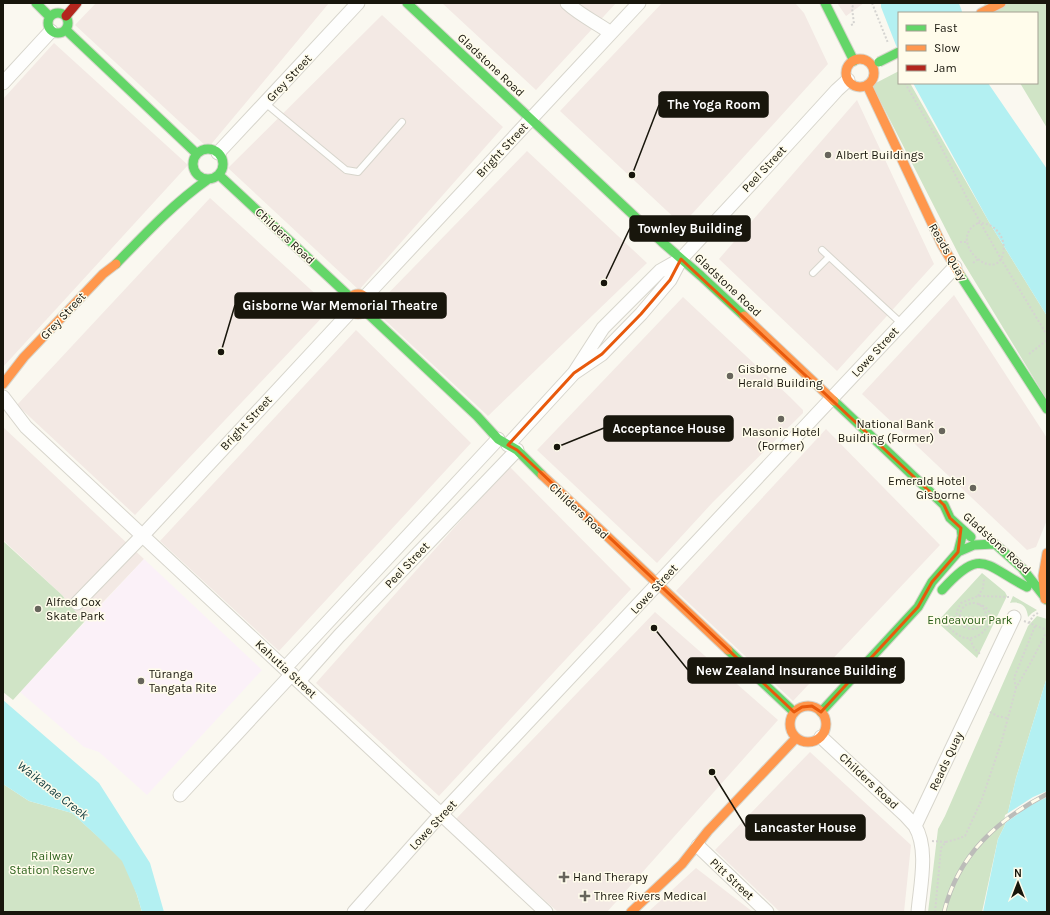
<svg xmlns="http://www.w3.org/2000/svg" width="1050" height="915" viewBox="0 0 1050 915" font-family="Karla,sans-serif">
<rect width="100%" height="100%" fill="#faf8f0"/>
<path fill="#f3e9e4" d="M96,3H329L208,148L75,25Z
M442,3H616L536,90Z
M662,3H795L804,13L828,64L682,225L560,111Z
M837,3H864L846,16Z
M382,15L503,127L359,290L228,168Z
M54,43L188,165L3,367V99Z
M857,100L934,264L837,371L719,259Z
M527,151L647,263L488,416L373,309Z
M210,198L331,308L135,515L17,405Z
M954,295L1047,438V520L1036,547L1027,550L862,394Z
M683,297L790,397L803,410V413L713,502L657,563L537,450Z
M356,330L471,443L279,651L160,541Z
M3,427L144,559L84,622L62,595L3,540Z
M826,429L940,545L793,701L676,591Z
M509,466L631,589L439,796L316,683Z
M655,612L778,720L607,912H558L455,820Z
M810,752L911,845L904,912H780L715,850Z
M696,868L753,912H648Z"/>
<path fill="#fbf1f8" d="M144,559L262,670L147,795L99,752L84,747L20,692Z"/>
<path fill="#d0e4c6" d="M984,3H1047V128L1020,83H1037V13H987Z
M899,71V83H910L989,222L1047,316V400L960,257L872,85Z
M3,541L62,595L84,622L13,700L3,692Z
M982,573L1005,592L1007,596L977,658L937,622Z
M1013,596L1037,610L1032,613L1028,617C1027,606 1021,601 1010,603Z
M1037,616L1047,619V677L1016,778L1005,825L998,839L982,912H928L938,829L945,816L1028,626Z
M3,784L29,801L72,813L125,861L137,895L142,912H3Z"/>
<path fill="#b3f0f2" d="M881,3H950L952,13H899V53L881,7Z
M913,83H988L1047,169V316L989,222Z
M1047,677V912H983L998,839L1005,825L1016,778Z
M3,700L99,783L150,863L164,912H142L137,895L122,861L98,837L72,813L29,801L3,784Z"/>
<path fill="#faf8f0" d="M1047,791V797L1029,806L1004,824L1005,815L1033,797Z"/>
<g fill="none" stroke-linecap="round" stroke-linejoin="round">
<path stroke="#b3f0f2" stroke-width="20" d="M948,3L952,13"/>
<defs>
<path id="lane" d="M265,103L346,170L358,172L402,122
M822,250L902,324
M813,273L829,257"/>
<path id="street" d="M567,3C580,15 597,23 611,33
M3,83L51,31
M218,153L358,3
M365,297L639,3
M574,373L602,354L641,314L670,280L681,259L773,160L837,90L848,80
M3,397L26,427L546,912
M508,445L574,373L603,328L660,271L681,259
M77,603L143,535L351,311
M285,668L498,439
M299,681L339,636L517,450
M821,737L905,815L915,826
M180,795L292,674
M698,846L767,912
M354,912L434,822L955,267
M918,912C920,887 929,849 915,826L1014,617"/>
<path id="fast" d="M36,3L50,17
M407,3L662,242L701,276L744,316
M825,3L854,61
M48 23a10 10 0 1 1 20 0a10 10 0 1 1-20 0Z
M66,30L196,153
M193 164a15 15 0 1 1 30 0a15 15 0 1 1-30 0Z
M219,175L350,297
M116,264C145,234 173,204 207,180
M960,275L1047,409
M365,311L477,416L498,439L517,450L542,475
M834,401L944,505L950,518L971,537
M995,544L1022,568L1047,600
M958,552L962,536L961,528
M942,590C982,546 984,565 1027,587
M728,650L794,712
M821,712L918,607L932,582L958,552L974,545L995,544"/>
<path id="slow" d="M981,13L1001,3
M846 73a14 14 0 1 1 28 0a14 14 0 1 1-28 0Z
M867,85L942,245L960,275
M348 304a10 10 0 1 1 20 0a10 10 0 1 1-20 0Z
M744,316L834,401
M3,384L24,357L103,274L116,264
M542,475L728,650
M1045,599L1043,576L1047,553
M790 724a18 18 0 1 1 36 0a18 18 0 1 1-36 0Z
M631,912L682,864L708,831L796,738"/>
<path id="jam" d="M66,16L77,3"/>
</defs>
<use href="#lane" stroke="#d7d5cc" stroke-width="8"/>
<use href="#street" stroke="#d7d5cc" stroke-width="15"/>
<use href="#fast" stroke="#d7d5cc" stroke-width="11"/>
<use href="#slow" stroke="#d7d5cc" stroke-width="11"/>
<use href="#jam" stroke="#d7d5cc" stroke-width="11"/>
<path stroke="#d5d4d1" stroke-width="2" stroke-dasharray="2 2" stroke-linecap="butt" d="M872,3L888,43
M851,25L854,24L852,8L854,3
M905,83L934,133L970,204L1001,259L1047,335
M978,223C994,222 1007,237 1003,254C995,285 945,240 978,223Z
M960,242H967
M973,263L978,259
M1029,354L1047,340
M978,596L983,588L984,579
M960 616a13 13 0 1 1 26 0a13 13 0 1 1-26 0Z
M938,617C945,623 953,633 962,637C982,645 1005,611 978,604
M1024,621L1047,630
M1029,623L1033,616L1038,613
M965,627C954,622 955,612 961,603L978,596L1009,597
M970,639L974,648L981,655
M1016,688L1014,678L1035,626
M990,712L997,716L1007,718
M932,841L946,842
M935,912L941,848L946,842L957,839L965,836L982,799L1002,740L1016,688L1031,662L1047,631"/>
<use href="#lane" stroke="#fefefd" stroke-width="6"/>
<use href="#street" stroke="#fefefd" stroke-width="13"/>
<use href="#fast" stroke="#63d668" stroke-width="9"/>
<use href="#slow" stroke="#ff974d" stroke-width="9"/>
<use href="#jam" stroke="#b3261e" stroke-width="9"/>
<defs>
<path id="rail" d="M944,912C958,855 997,820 1047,794"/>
</defs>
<use href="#rail" stroke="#bcbcb9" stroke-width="4.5"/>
<use href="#rail" stroke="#fffceb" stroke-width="3" stroke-dasharray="9" stroke-linecap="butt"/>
<defs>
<path id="fast-bridge" d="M879,62L899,52"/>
</defs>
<use href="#fast-bridge" stroke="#d7d5cc" stroke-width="11" stroke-linecap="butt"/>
<use href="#fast-bridge" stroke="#63d668" stroke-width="9"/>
</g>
<path fill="none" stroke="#e8590c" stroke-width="3" stroke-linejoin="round" d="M681,259L944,505L950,518L961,528L958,552L932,582L918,607L821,712L812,706L802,707L794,712L517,450L508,445L574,373L602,354L641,314L670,280Z"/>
<g fill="#67655c" stroke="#fffceb" stroke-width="1.5">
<circle cx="828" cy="155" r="4"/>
<circle cx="730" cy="376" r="4"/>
<circle cx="781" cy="419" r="4"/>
<circle cx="942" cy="431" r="4"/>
<circle cx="973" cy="488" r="4"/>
<circle cx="38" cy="609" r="4"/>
<circle cx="141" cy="681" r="4"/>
<path d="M562 871h4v4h4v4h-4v4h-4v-4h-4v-4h4z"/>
<path d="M583 890h4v4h4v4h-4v4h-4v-4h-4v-4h4z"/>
</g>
<g text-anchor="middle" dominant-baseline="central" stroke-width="3" stroke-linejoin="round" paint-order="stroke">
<g font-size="12" fill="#18160c" stroke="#fffceb">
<text transform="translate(491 65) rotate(43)">Gladstone Road</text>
<text transform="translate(289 78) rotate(-47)">Grey Street</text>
<text transform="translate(502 150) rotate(-47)">Bright Street</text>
<text transform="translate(764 169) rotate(-47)">Peel Street</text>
<text transform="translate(285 236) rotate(43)">Childers Road</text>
<text transform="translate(948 252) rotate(60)">Reads Quay</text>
<text transform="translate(728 285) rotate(43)">Gladstone Road</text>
<text transform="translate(63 316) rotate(-47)">Grey Street</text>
<text transform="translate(875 352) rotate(-47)">Lowe Street</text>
<text transform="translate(246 423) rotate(-47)">Bright Street</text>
<text transform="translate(579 511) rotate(43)">Childers Road</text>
<text transform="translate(997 543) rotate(42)">Gladstone Road</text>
<text transform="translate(407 565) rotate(-46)">Peel Street</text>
<text transform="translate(654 589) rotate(-47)">Lowe Street</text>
<text transform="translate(286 669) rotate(43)">Kahutia Street</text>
<text transform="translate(946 761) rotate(-65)">Reads Quay</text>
<text transform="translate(869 781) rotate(43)">Childers Road</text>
<text transform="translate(433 825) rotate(-47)">Lowe Street</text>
<text transform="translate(732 879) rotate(43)">Pitt Street</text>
</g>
<g font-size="12" fill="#18160c" stroke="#fffceb" text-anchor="start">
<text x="836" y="155">Albert Buildings</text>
<text x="738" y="369">Gisborne<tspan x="738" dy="14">Herald Building</tspan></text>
<text x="934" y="424" text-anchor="end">National Bank<tspan x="934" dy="14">Building (Former)</tspan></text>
<text x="781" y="432" text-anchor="middle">Masonic Hotel<tspan x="781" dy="14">(Former)</tspan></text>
<text x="965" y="481" text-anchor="end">Emerald Hotel<tspan x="965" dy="14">Gisborne</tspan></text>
<text x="46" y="602">Alfred Cox<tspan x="46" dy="14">Skate Park</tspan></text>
<text x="149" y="674">Tūranga<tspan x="149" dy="14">Tangata Rite</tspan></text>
<text x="573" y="877">Hand Therapy</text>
<text x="594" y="896">Three Rivers Medical</text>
</g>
<g font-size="12" fill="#2a5f19" stroke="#fffceb">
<text x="970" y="620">Endeavour Park</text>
<text x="52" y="856">Railway<tspan x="52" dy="14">Station Reserve</tspan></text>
</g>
<g font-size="13" font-style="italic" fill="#164043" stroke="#fffceb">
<text transform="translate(53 790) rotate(38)">Waikanae Creek</text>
</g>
</g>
<path fill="none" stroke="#18160c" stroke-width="1.5" d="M632 175L659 105M604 283L630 228M221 352L235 305M557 447L604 428M654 628L688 670M712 772L746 827"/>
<g fill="#18160c" stroke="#fffceb" stroke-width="1.5">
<circle cx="632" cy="175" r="4"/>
<circle cx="604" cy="283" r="4"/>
<circle cx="221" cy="352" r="4"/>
<circle cx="557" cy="447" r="4"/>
<circle cx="654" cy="628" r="4"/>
<circle cx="712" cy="772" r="4"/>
</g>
<g fill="#18160c" stroke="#18160c" stroke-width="1.5">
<rect x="659" y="92" width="109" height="25" rx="4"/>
<rect x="630" y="216" width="120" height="25" rx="4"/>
<rect x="235" y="293" width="211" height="25" rx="4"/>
<rect x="604" y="416" width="129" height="25" rx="4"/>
<rect x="688" y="658" width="216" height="25" rx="4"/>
<rect x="746" y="815" width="119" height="25" rx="4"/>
</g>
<g font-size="13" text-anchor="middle" font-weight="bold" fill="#fff">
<text x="714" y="109">The Yoga Room</text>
<text x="690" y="233">Townley Building</text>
<text x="340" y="310">Gisborne War Memorial Theatre</text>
<text x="669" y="433">Acceptance House</text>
<text x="796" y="675">New Zealand Insurance Building</text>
<text x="805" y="832">Lancaster House</text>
</g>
<rect width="1050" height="915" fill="none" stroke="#18160c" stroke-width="8"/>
<rect x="898" y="12" width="140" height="72" fill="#fffceb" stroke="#a3a092"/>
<rect x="906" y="25" width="20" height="6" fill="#63d668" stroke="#a3a092"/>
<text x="934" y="32" font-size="12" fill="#18160c">Fast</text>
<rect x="906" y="45" width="20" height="6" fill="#ff974d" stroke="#a3a092"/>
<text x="934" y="52" font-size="12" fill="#18160c">Slow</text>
<rect x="906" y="65" width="20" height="6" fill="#b3261e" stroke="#a3a092"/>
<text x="934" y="72" font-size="12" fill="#18160c">Jam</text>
<g transform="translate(1018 883)" stroke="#fffceb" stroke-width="3" paint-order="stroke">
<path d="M0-3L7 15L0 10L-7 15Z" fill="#18160c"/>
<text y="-6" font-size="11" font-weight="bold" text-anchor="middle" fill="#18160c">N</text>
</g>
</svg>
